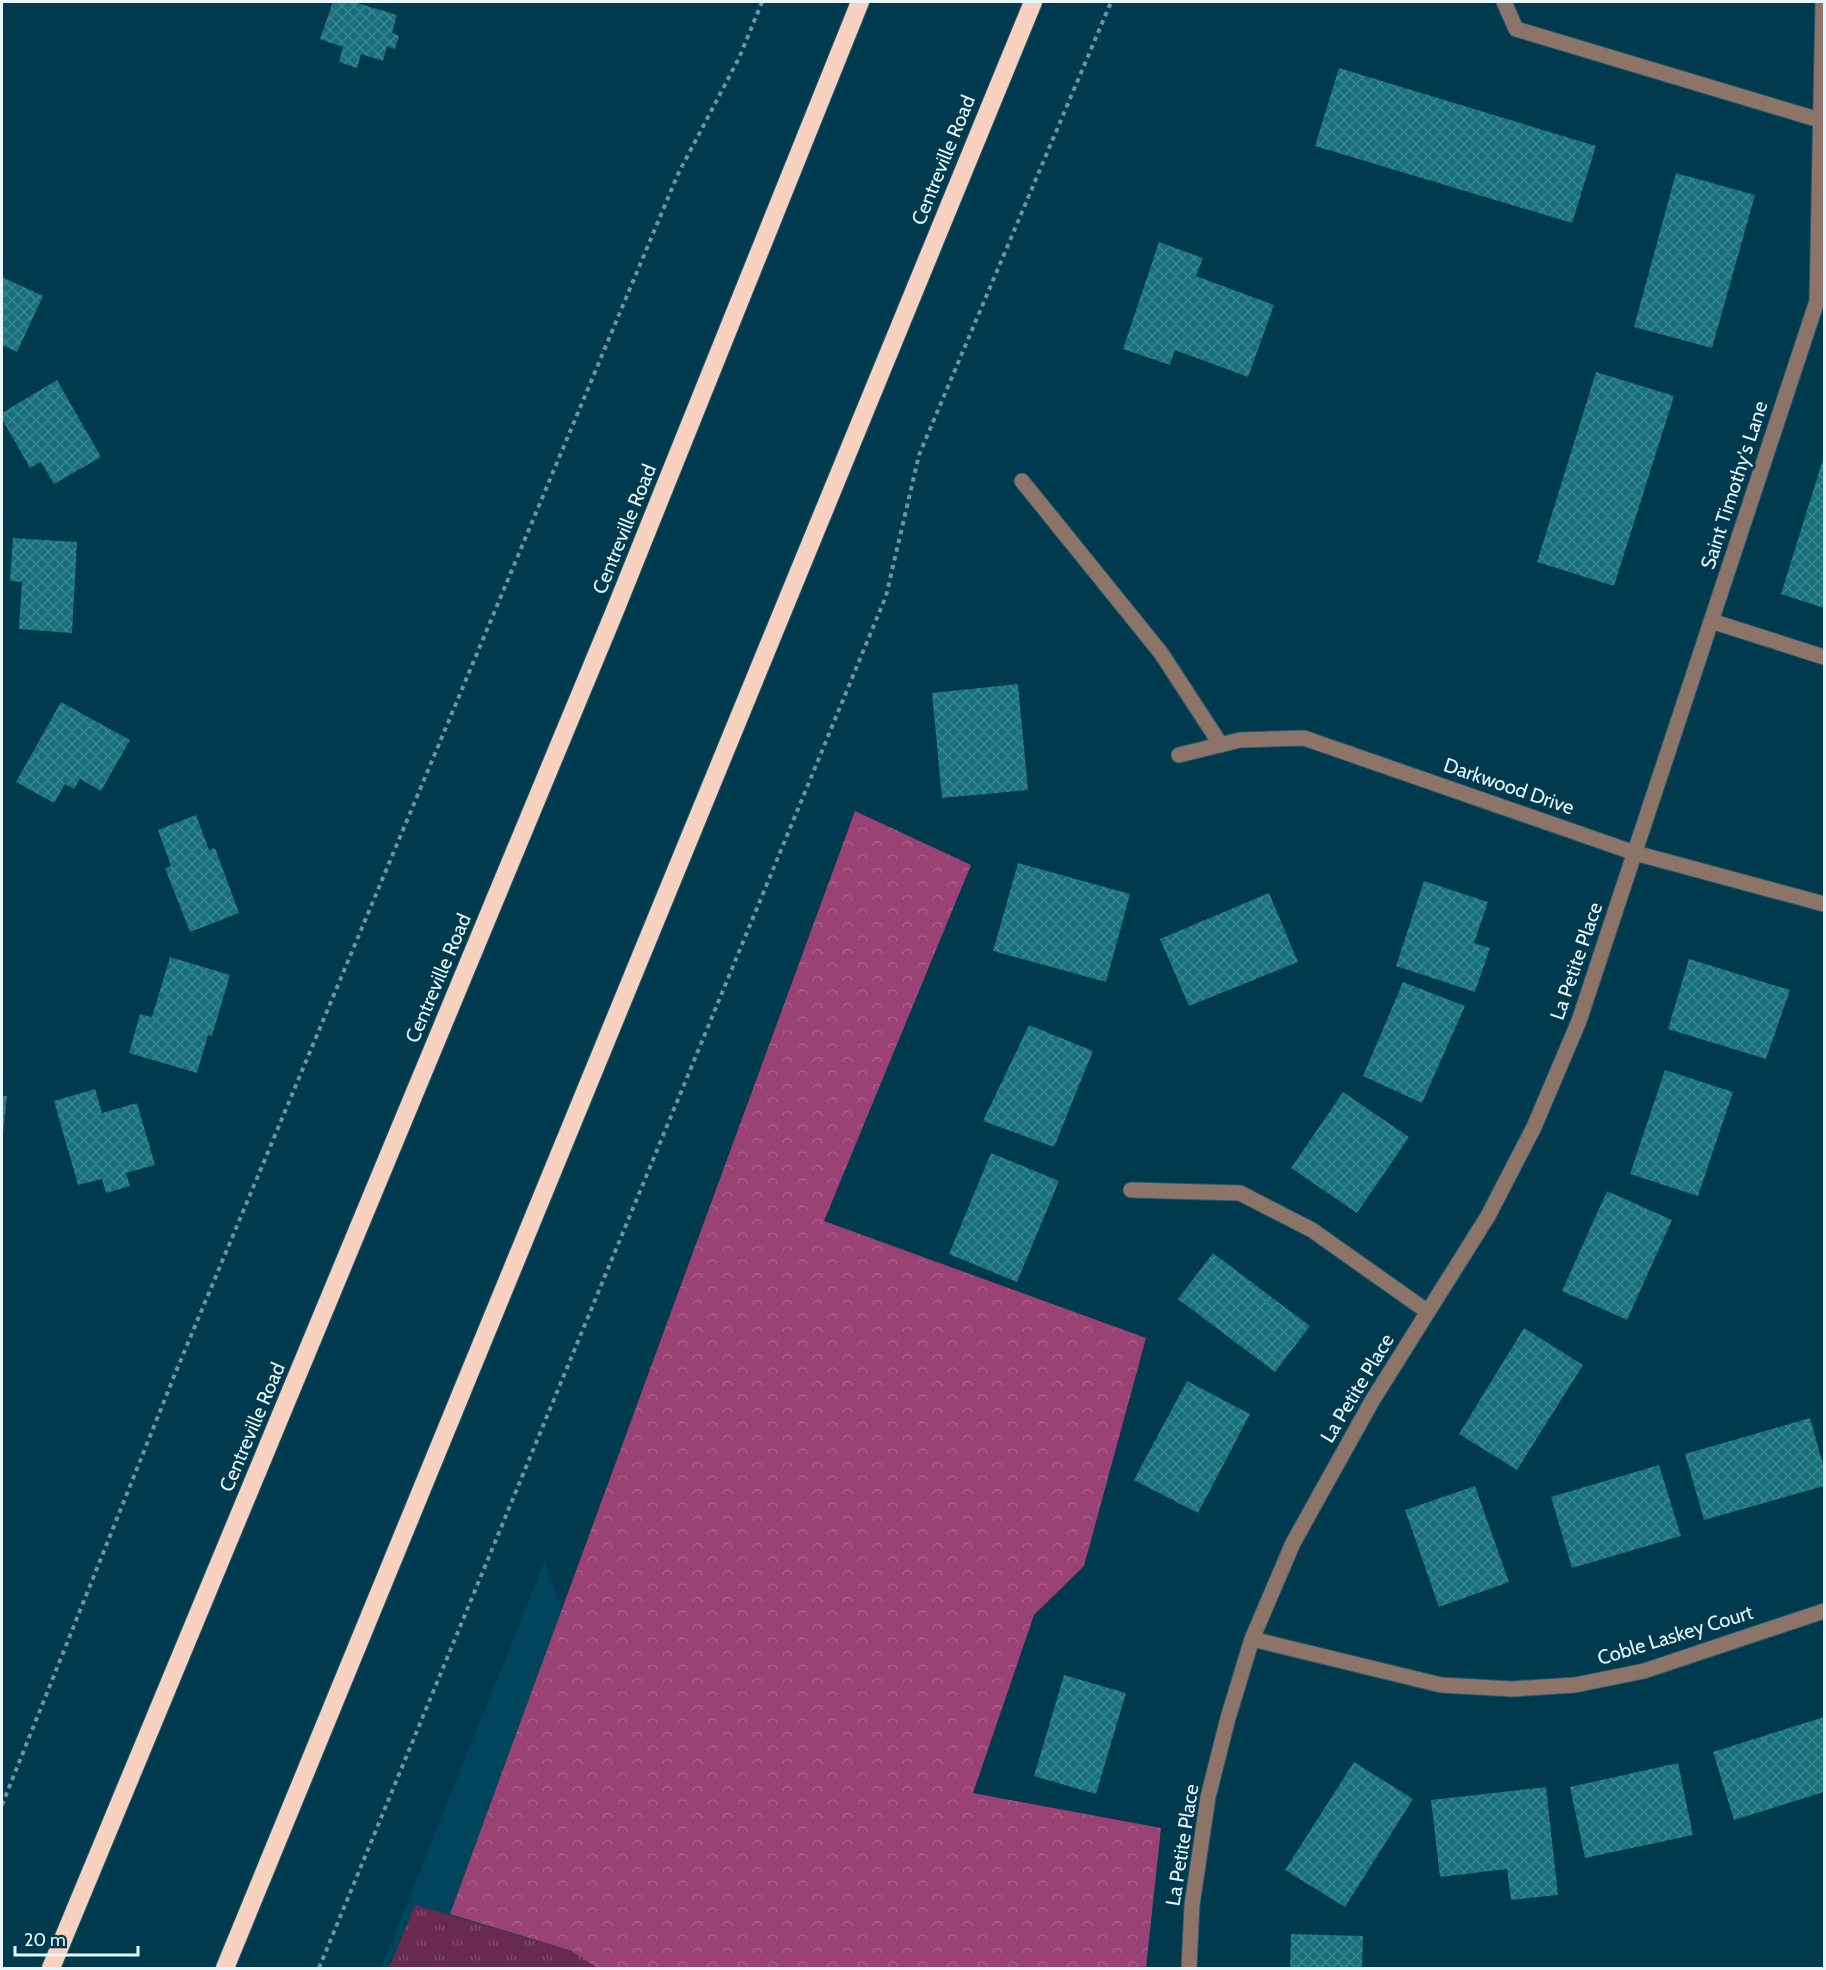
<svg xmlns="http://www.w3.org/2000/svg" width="1826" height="1970" viewBox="0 0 1826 1970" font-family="Cabin,sans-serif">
<defs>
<pattern id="grass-tufts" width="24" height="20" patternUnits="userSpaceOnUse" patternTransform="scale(1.5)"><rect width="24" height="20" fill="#692a4f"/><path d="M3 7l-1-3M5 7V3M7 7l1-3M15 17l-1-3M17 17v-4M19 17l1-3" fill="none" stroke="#7e4a69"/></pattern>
<pattern id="forest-crowns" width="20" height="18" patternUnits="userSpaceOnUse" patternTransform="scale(1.5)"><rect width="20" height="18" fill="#9a4274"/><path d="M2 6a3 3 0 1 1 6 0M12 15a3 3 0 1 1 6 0" fill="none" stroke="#a85e89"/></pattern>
<pattern id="building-cross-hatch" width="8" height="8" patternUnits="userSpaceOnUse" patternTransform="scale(1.5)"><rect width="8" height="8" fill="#18717c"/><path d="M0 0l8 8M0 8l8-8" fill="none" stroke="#3a8690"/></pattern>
</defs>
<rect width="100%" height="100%" fill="#003a4e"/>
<path fill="#00455c" d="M545,1560L679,1968H381Z"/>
<path fill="url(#grass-tufts)" d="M415,1905L572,1951L597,1968H389Z"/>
<path fill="url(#forest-crowns)" d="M855,811L971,865L824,1221L1146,1338L1084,1566L1034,1615L973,1793L1161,1828L1146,1968H597L572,1951L450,1914Z"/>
<path fill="url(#building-cross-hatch)" d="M333,2H354L397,15L392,33L399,36L395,49L387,46L383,61L361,54L357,68L339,62L343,47L320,39Z
M1339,68L1596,146L1572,223L1315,146Z
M1676,173L1755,195L1712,348L1634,327Z
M1159,242L1203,258L1196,276L1274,305L1248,377L1175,350L1170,365L1123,349Z
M2,277L43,296L17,352L2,345Z
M1596,372L1674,396L1614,586L1537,562Z
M57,380L101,457L54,484L41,462L30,468L2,419V413Z
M1824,456V608L1781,594Z
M13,538L77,542L72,633L19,629L22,582L10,581Z
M1018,684L1028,790L942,798L932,693Z
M61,702L130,740L101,791L80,779L74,789L65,784L54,803L16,782Z
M196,815L209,850L215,848L239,913L190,932L165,868L171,866L158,830Z
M1018,863L1130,894L1106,982L993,951Z
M1424,881L1488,902L1474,943L1490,948L1475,992L1396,966Z
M1269,893L1298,962L1189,1006L1160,939Z
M170,957L230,975L212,1036L208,1035L197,1073L129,1053L140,1014L152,1017Z
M1689,959L1790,990L1766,1059L1668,1029Z
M1403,982L1465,1006L1422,1103L1363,1076Z
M1029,1025L1093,1051L1054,1147L983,1121Z
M1665,1070L1733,1092L1698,1196L1630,1174Z
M95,1089L102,1113L137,1103L155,1165L126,1173L130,1186L106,1193L102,1179L78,1185L54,1101Z
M1343,1092L1409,1137L1357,1213L1291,1168Z
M2,1096H7L3,1133H2Z
M991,1153L1059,1181L1017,1282L949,1254Z
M1607,1191L1672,1220L1627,1320L1562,1291Z
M1213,1253L1310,1326L1275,1372L1178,1299Z
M1524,1328L1583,1365L1517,1470L1459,1434Z
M1187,1381L1250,1414L1198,1513L1134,1480Z
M1810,1418L1824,1468V1486L1704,1520L1685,1454Z
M1659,1465L1681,1536L1572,1568L1551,1497Z
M1475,1486L1509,1582L1439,1607L1405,1510Z
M1064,1675L1126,1693L1096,1794L1034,1776Z
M1824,1717V1792L1734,1820L1713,1752Z
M1354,1762L1413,1799L1345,1907L1285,1870Z
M1678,1763L1693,1835L1585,1858L1570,1787Z
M1546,1787L1558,1895L1511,1900L1507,1869L1440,1877L1431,1800Z
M1291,1934L1363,1936L1362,1968H1290Z"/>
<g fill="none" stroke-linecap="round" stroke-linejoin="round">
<defs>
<path id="minor" d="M1504,2L1516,29L1823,121
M1022,481L1161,653L1221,745
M1711,621L1824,657
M1179,755L1240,740L1304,738L1635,853L1824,904
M1131,1190L1240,1193L1312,1230L1428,1312
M1252,1639L1441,1685L1512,1689L1575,1685L1644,1671L1824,1611
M1189,1968L1192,1905L1208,1797L1228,1718L1252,1639L1293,1543L1372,1401L1488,1216L1534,1127L1579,1021L1817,301L1823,2"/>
<path id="highway" d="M51,1968L614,613L860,2
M225,1968L1033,2"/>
</defs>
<use href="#minor" stroke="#25586a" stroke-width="17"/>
<use href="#highway" stroke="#25586a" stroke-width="20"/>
<path stroke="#6d92a0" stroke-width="4" stroke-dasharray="4.5 4.5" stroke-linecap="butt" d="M2,1805L177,1369L678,174L739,58L762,2
M319,1968L886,596L919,455L1111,2"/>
<use href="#minor" stroke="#8d7468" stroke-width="15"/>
<use href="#highway" stroke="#f7d2c0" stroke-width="18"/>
</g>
<g text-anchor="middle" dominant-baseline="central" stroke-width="6" stroke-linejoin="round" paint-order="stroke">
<g font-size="20" fill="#e9f6fc" stroke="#003a4e">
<text transform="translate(943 160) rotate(-68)">Centreville Road</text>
<text transform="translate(1734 485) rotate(-72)">Saint Timothy's Lane</text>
<text transform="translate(624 529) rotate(-68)">Centreville Road</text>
<text transform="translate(1509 786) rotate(19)">Darkwood Drive</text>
<text transform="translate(1576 961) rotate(-71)">La Petite Place</text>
<text transform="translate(438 978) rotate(-67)">Centreville Road</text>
<text transform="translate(1357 1388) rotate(-59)">La Petite Place</text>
<text transform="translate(252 1427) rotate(-67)">Centreville Road</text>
<text transform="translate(1675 1635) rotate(-17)">Coble Laskey Court</text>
<text transform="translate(1182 1845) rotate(-81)">La Petite Place</text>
</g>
</g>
<rect width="1826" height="1970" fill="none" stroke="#e9f6fc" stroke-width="6"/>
<path d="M15 1946v9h123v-9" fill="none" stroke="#e9f6fc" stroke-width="3"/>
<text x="24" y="1946" font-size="18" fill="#e9f6fc" stroke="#003a4e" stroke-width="4.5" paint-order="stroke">20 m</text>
</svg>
